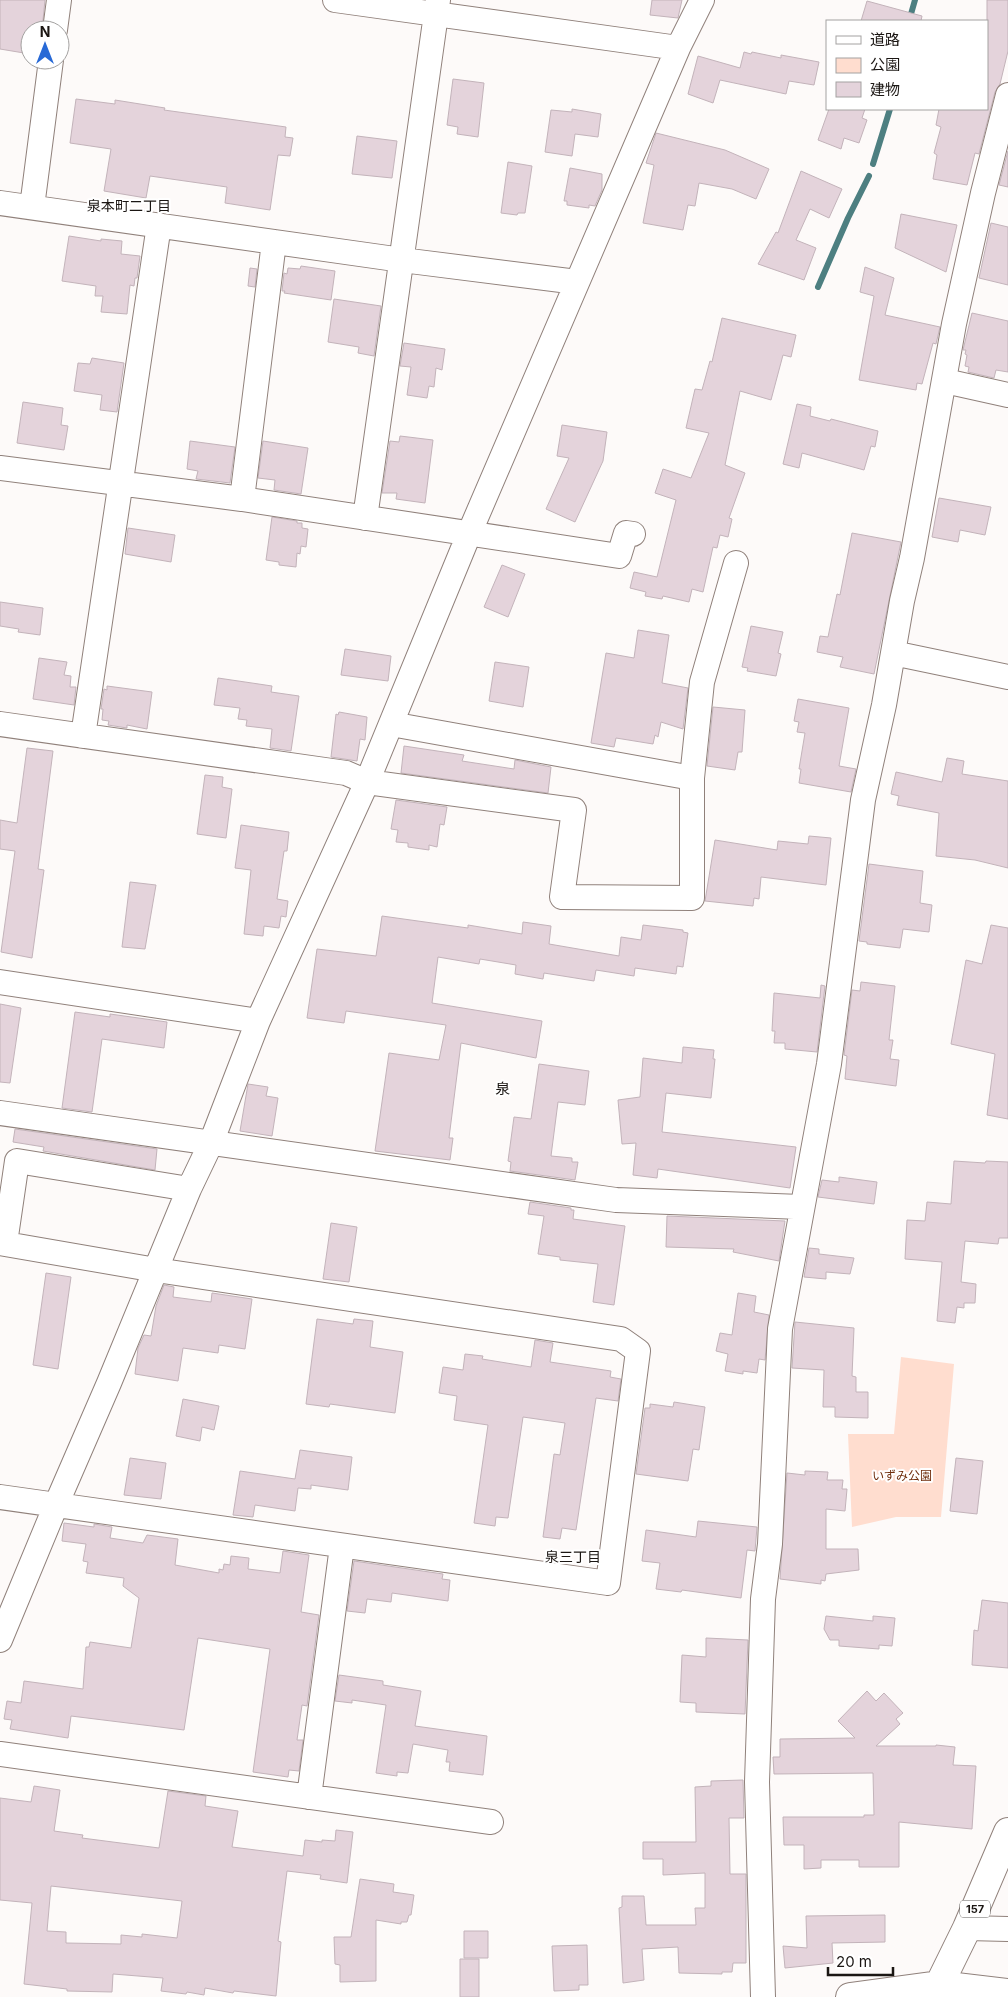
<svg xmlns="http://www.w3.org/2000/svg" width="1008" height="1997" viewBox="0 0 1008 1997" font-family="Inter,'Noto Sans JP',sans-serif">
<rect width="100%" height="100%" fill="#fdfaf9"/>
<path fill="#ffddcf" d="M901,1357L954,1364L941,1517H896L852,1527L848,1434H894Z"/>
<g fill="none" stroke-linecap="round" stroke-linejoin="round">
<path stroke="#4d7f81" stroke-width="6" d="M909,21L915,0
M873,164L890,109
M818,287L848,218L869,176"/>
</g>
<path fill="#e4d3db" stroke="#c3b3ba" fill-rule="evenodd" d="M0,0H45L42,30H30V54L0,49Z
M652,0H682L678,18L650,15Z
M987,0H1008V51L1000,84L995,92L979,154L975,153L967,185L933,179L937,155L934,153L941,127L936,125L939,109H987Z
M867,1L922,16L921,21H861Z
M744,52L751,54L752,52L781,58V55L819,62L814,85L789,81L786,94L720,80L713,103L688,94L698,56L740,68Z
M453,79L484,83L478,137L457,134L458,127L447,125Z
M76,99L115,104V100L165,108L164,110L286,127L285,137L293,138L290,156L278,155L270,210L225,203L227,187L150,176L146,198L104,191L111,149L70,143Z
M572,109L601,114L598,137L575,134L572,156L545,152L551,110L572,112Z
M829,109H865L862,118L867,120L859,143L844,138L841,149L818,140Z
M656,133L725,150L769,169L756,199L732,189L699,183L695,206L688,205L683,230L643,223L654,165L646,163Z
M357,136L397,141L392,178L352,174Z
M1008,151V187L999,185Z
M508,162L532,166L525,213H518L517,215L501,213Z
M570,168L602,174V190L595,206L589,205V208L567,205V201H564Z
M801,171L842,189L829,218L810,209L796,240L816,248L804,280L758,264L776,232L778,233Z
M901,214L957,225L946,272L895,248Z
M991,223L1008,227V285L979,278Z
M69,236L101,241V239L122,241L121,254L140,256L137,278H135L134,286L130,285L127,314L101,312L103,296H95L96,286L62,281Z
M301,266L335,271L331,300L284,293L285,291H282L284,273L287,274L288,268L300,269Z
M865,267L894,278L885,315L940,327L936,344L933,343L922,384L917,383L916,390L859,380L874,296L860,292Z
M250,268L257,269L255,287L248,286Z
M334,299L381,306L374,356L358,353L359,347L328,342Z
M972,313L1008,321V372L996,370L994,378L968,372L969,367L965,366L967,355L965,354L966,350H963Z
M722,318L796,335L791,357L783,355L771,400L740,391L725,465L745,473L729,518L732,519L728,537L720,535L717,548L713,547L703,592L692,589L689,602L663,596L662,599L645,596L646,592L630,588L634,572L657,577L676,500L655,493L663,469L691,478L709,433L686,428L695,389L702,390L710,361L712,362Z
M404,343L445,349L442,370L436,368L434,387L429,386L427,398L407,395L411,367L400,366Z
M92,358L124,363L117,412L100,410L102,395L74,391L78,363L90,364Z
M23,402L63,408L61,425L68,426L64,450L17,443Z
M797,404L811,407L810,416L830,421L831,419L878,431L875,447L871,446L864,470L802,453L799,468L783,464Z
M562,425L607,432L603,461L575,522L546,509L569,458L557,456Z
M400,436L433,440L425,503L396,499L397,493H382L390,441L399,442Z
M190,441L235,447L230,483L196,479L198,471L187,469Z
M263,441L308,448L301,494L274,490L275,480L258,478Z
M939,498L991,507L985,535L960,530L958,542L932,537Z
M272,517L297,521V523H302V528L308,529L306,547L301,546L300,554L297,553L296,567L279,565V562L266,560Z
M128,528L175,535L171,562L125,554Z
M852,533L901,542L874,674L840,667L843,657L817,652L820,636L828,637L837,594L840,595Z
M502,565L525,574L508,617L484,607Z
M0,602L43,608L40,635L18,632L19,629L0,626Z
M751,626L783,632L778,653L781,654L776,676L747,671L748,668L742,667Z
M638,630L669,635L662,683L688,688L683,729L661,722L658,737L655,735L653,744L616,738L614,747L591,743L606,653L634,658Z
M345,649L391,656L388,681L341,675Z
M39,658L67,662L64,675L71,676L70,687H76L74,705L33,699Z
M495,662L529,667L523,707L489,701Z
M218,678L272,686L271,692L299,696L291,751L270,748L272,729L246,726L247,720L238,719L240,708L214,705Z
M107,686L152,692L147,729L127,725V728L108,725L109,721L102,720L103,709H101L104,689L107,690Z
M798,699L849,708L839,766L856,769L851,792L799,783L801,769H799L805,733L797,732L799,722L794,721Z
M713,707L745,710L742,752H738L735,770L707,766Z
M339,712L367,717L365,740L360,739L357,761L331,757L336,714L338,715Z
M404,746L464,755L462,761L514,769L515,760L551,767L548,793L401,773Z
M27,748L53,751L38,869L44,870L32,958L1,952L15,851L0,849V820L17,823Z
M947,758L964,761L962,774L1008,781V868L975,860L936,856L939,813L897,805L899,796L891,794L896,772L942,782Z
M205,775L223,777L222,787L232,789L226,838L197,834Z
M396,800L447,807L444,825L440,824L437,847L429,845V850L408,847V843L396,842L398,830L391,829Z
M241,825L289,832L287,851H284L277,899L288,901L286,917L281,916L279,928L264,926L263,936L244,934L251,870L235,868Z
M809,836L831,838L826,885L761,877L759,899L754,898L753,906L705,901L715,840L777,850L778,841L808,844Z
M869,864L923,871L920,903L932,905L929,932L903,929L900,948L867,944V942L859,941Z
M130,882L156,885L145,949L122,947Z
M382,916L468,928V925L522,934L523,922L551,926L549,944L619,956L621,937L641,940L643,925L683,930V932L688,933L683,967L677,966L676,974L635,968L634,976L596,970L594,981L544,973L543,979L515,974L516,965L480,959L479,964L438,957L432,1003L542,1021L536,1058L461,1043L449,1138H453L450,1160L375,1151L389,1053L439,1060L446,1025L346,1011L344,1023L307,1018L317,949L376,956Z
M991,925L1008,928V1119L987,1115L995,1054L951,1044L966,960L982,964Z
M861,982L895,986L889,1040H893L890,1059L899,1060L896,1086L845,1079L847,1056L844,1055L852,990L860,991Z
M821,985L825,986L817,1052L785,1049V1043H774L775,1031H772L774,993L820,998Z
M0,1004L21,1008L10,1083L0,1082Z
M75,1012L110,1017V1014L167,1022L164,1048L102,1039L92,1112L62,1108Z
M683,1047L714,1050L713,1059H715L711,1098L666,1093L662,1132L796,1147L790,1188L658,1169L657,1178L633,1175L636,1143L622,1144L618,1100L640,1097L643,1058L682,1063Z
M539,1064L589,1071L585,1105L558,1102L551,1156L572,1158V1162H578L575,1180L510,1171L511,1162L508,1161L514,1117L531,1119Z
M248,1084L268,1087L266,1096L278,1098L272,1136L240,1131Z
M15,1129L157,1149L155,1170L43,1151L44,1147L13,1142Z
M954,1161L985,1163L986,1161L1008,1162V1238H999L998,1244L965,1241L961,1282L976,1284L975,1303H964V1308L957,1307L955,1323L937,1321L942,1262L905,1259L907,1220L925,1221L927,1202L951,1204Z
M839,1177L877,1182L874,1204L818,1197L822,1180L839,1182Z
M530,1202L571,1208V1210H574L573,1219L625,1226L614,1305L593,1302L598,1264L560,1260V1257L538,1254L544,1216L528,1214Z
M667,1216L785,1221L779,1261L733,1252L734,1249L666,1247Z
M331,1223L357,1227L349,1282L323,1279Z
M809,1248L819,1249V1254L854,1258L850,1274L826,1272V1279L804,1277Z
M46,1273L71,1277L58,1369L33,1365Z
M164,1285L174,1287L173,1297L211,1302L212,1293L252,1299L245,1349L219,1345L218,1353L183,1348L178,1381L135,1374L138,1348L144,1335L151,1336L156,1306Z
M738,1293L756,1296L754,1312L769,1315L765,1360L759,1359L757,1373L743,1371V1374L725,1371L728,1354L716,1351L720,1333L732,1335Z
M317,1319L353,1324L354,1319L373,1321L370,1347L403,1352L395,1413L330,1404L329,1407L306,1404Z
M795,1322L854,1328L852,1376L856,1377V1392H868V1418L835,1417V1407H823L824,1370L792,1368Z
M535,1340L553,1343L550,1362L611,1371L610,1377L621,1379L618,1401L596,1398L576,1530L562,1528L560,1539L543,1537L554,1454L560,1455L565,1423L523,1417L508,1518L496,1517L495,1526L474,1523L488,1425L454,1420L457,1396L439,1393L443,1367L463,1370L465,1354L483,1356L482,1359L531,1367Z
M183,1399L219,1406L214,1430L202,1427L200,1441L176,1436Z
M674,1402L705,1407L699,1450L693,1449L688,1481L636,1474L645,1408H650V1404L673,1407Z
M300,1450L352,1457L348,1490L311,1485V1489L298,1488L295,1511L255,1505L253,1517L233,1515L240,1471L295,1479Z
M130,1458L166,1463L161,1499L124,1495Z
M956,1458L983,1461L977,1514L950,1511Z
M805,1471L828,1472L827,1480H843L842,1489H847L845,1511L826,1509V1549H858L859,1570L826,1574L825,1581L821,1580V1584L780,1579L787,1473L805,1475Z
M698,1521L757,1527L755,1551L747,1550L741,1598L682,1590L681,1592L656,1589L660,1563L642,1561L646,1530L696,1537Z
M64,1523L94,1527V1524L112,1527L110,1538L143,1543L147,1535L178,1539L175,1565L219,1573V1569L223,1570L224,1564L230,1565L231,1556L249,1558L248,1569L280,1573L283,1551L309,1555L301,1612L319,1615L307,1706L302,1705L297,1740H303L299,1771L289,1770L288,1777L253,1772L270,1649L198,1638L184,1730L71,1716L68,1738L10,1729L12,1720L4,1719L7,1701L21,1703L24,1681L83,1689L86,1647H89L90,1642L131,1648L139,1598L123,1586L124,1578L86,1573L88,1562L83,1561L86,1544L62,1541Z
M354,1561L443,1574L442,1579L450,1580L448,1601L392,1593L391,1602L367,1599L365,1613L347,1611Z
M982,1600L1008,1603V1668L972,1665L974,1630L978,1631Z
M826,1616L873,1621V1616L895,1618L892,1646L879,1645V1649L839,1646V1640H830L824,1629Z
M706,1638L748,1640L745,1714L696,1712V1703L680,1702L682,1655L706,1657Z
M339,1675L383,1681V1685L421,1691L415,1726L487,1736L483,1775L449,1771L450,1762H446L448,1750L413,1744L408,1773L397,1772V1776L376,1773L386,1705L352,1700V1703L335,1701Z
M867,1691L876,1701L884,1693L903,1713L896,1719L900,1724L876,1746H936V1745L955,1747L953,1765L976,1766L972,1829L899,1822V1867H859V1860H821V1868L804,1869V1845H784L783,1817H864V1815H874L873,1773L774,1774L773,1757H780V1739L855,1738L838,1721Z
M743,1780L744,1818H729L730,1874H746V1963H733L732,1972H722V1974L679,1973L678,1947L642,1949L644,1980L623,1983L619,1908L622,1907V1896H644L646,1925H696L695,1908H705V1873L663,1875V1859H643V1842H696L695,1787L711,1786V1781Z
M34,1786L60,1790L54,1831L83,1835L82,1838L159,1848L168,1791L206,1796L205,1806L238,1811L232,1847L303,1856L305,1840L322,1842V1840L335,1841L336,1830L353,1832L347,1883L320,1879L321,1875L287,1871L278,1941L281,1942L276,1996L234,1991L233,1993L205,1988L204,1995L187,1992L186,1994L161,1991L163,1978L113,1974L112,1992L67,1991V1989L24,1984L32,1903L0,1900V1798L31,1802ZM51,1886L182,1901L177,1938L142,1934V1937L121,1935V1944L66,1943V1932L47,1931Z
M360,1879L394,1884L393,1892L414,1895L411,1915H409L407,1922H401V1924L376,1920V1981L340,1982V1965L335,1964L334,1937H351Z
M885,1915V1942L832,1943L833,1963L785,1968L783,1946L807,1948L806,1916Z
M464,1931H488V1958H464Z
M587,1945L588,1985H579V1990L554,1991L552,1946Z
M460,1959H479V1997H460Z"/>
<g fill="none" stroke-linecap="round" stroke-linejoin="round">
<defs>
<path id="street" d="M335,0L678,48
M55,30L59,0
M0,203L402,260L577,282
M32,207L51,60
M945,381L1008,395
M0,468L242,499L619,556L626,533L633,534
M242,499L274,242
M365,518L438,0
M893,653L1008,677
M0,724L346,773L367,782L574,810L562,897L692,898V778L702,682L736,563
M391,724L692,778
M83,736L159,225
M0,982L258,1021
M0,1113L616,1200L801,1207
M0,1243L156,1270L621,1339L638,1351L608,1583L0,1497
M5,1243L17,1161L189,1189
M0,1640L56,1505L109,1383L189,1189L211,1143L258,1021L367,782L469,534L678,48L702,0
M0,1754L491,1822
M309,1797L342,1546
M967,1928L1008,1929
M763,1997L757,1782L763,1599L770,1544L780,1329L829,1064L863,800L884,705L902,601L912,558L954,324L983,193L1008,95"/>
<path id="secondary" d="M939,1985L1008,1993"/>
<path id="highway" d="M850,1997L939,1985L967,1928L1008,1832"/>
</defs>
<use href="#street" stroke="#90817b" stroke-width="26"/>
<use href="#secondary" stroke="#90817b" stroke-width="30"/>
<use href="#highway" stroke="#90817b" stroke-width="30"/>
<use href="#street" stroke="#fff" stroke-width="24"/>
<use href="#secondary" stroke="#fff" stroke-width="28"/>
<use href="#highway" stroke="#fff" stroke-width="28"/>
</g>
<g text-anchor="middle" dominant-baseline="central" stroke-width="4" stroke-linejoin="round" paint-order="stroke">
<rect fill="#fff" stroke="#5f5c5a" stroke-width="1" x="960" y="1900.5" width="30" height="17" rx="4"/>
<g font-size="11" font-weight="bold" fill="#1b1613">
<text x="975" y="1909">157</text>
</g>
<g font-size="12" fill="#6f2d0b" stroke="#fff">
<text x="902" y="1475">いずみ公園</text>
</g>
<g font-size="14" fill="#1b1613" stroke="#fff">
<text x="129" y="205">泉本町二丁目</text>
<text x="573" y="1556">泉三丁目</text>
</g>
<g font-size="15" fill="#1b1613" stroke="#fff">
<text x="503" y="1088">泉</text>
</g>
</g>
<rect x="826" y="20" width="162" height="90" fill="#ffffff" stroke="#a4a2a1"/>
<rect x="836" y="36" width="25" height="8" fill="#ffffff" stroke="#a4a2a1"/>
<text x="870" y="45" font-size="15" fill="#1b1613">道路</text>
<rect x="836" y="58" width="25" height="15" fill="#ffddcf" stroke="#a4a2a1"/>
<text x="870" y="70" font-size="15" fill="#1b1613">公園</text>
<rect x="836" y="82" width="25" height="15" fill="#e4d3db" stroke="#a4a2a1"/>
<text x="870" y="95" font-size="15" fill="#1b1613">建物</text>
<g transform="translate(45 45)"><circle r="24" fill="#ffffff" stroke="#a4a2a1"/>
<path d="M0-4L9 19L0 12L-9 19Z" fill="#2769d6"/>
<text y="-8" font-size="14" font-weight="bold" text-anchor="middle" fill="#1b1613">N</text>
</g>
<path d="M828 1967v8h65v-8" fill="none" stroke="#1b1613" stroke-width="2.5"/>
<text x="836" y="1967" font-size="15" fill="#1b1613" stroke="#ffffff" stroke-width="4" paint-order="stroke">20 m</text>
</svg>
